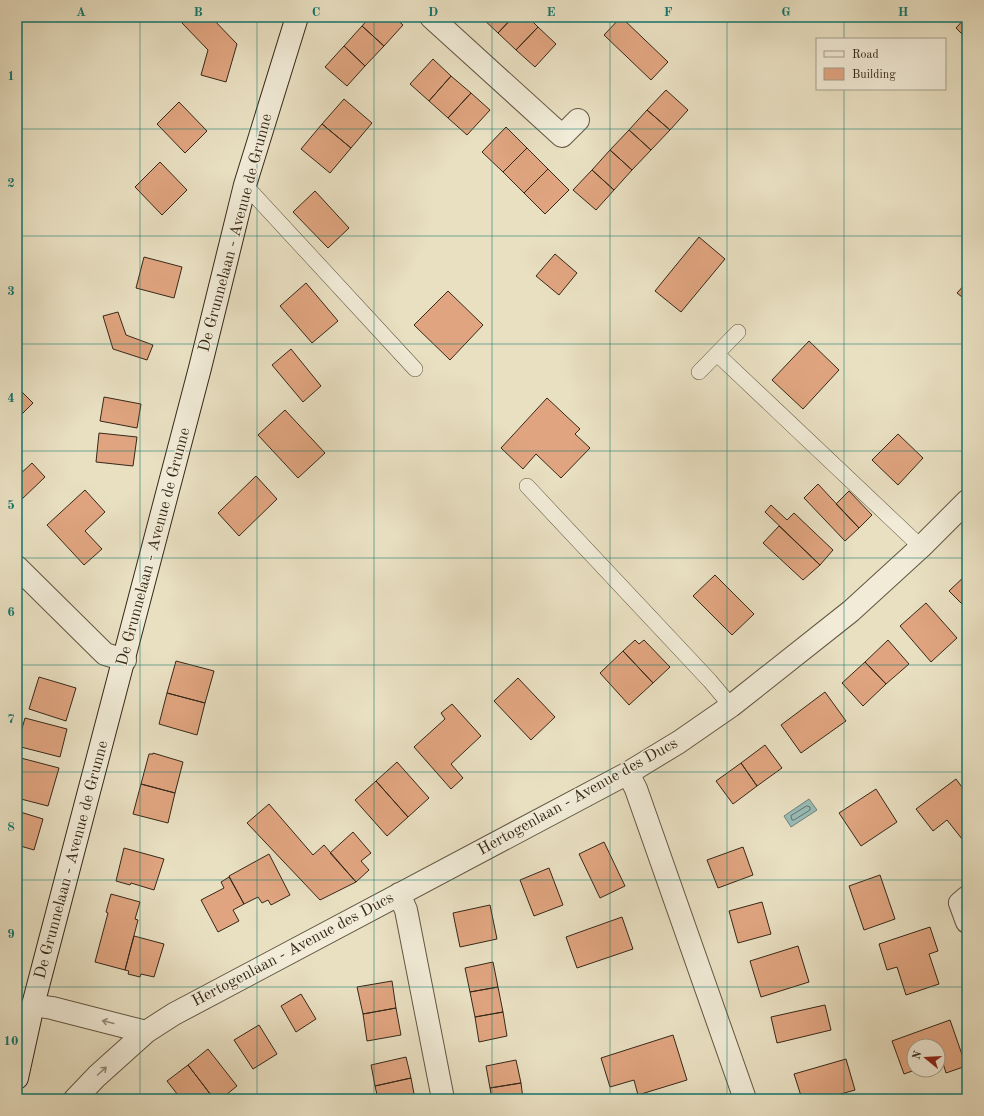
<svg xmlns="http://www.w3.org/2000/svg" width="984" height="1116" viewBox="0 0 984 1116" font-family="'Old Standard TT',serif">
<rect width="100%" height="100%" fill="#e9e0c2"/>
<filter id="stains"><feTurbulence type="fractalNoise" baseFrequency=".005" numOctaves="4"/><feColorMatrix values="0 0 0 0 .2 0 0 0 0 .09 0 0 0 0 .02 0 0 0 .5 -.17"/></filter>
<radialGradient id="worn" r=".72"><stop offset=".6" stop-color="#630" stop-opacity="0"/><stop offset="1" stop-color="#630" stop-opacity=".3"/></radialGradient>
<path fill="#98bcb8" stroke="#718178" d="M809,799L817,810L791,827L784,816Z"/>
<g fill="none" stroke-linecap="round" stroke-linejoin="round">
<path stroke="#677268" stroke-width="1" d="M807,806L810,807V810L794,820H792L791,816Z"/>
</g>
<path fill="#e0a580" stroke="#362818" d="M188,17H211L237,44L226,82L201,75L208,50L182,23Z
M370,17H394L403,25L384,46L362,26Z
M481,17H513L498,33Z
M513,17H528L538,27L516,50L498,33Z
M621,17L668,62L651,80L604,35Z
M966,17H967V39L956,28Z
M362,26L384,46L365,66L344,46Z
M538,27L556,44L535,67L516,50Z
M344,46L365,66L347,86L325,67Z
M433,59L451,76L429,101L410,84Z
M451,76L471,93L448,118L429,101Z
M666,90L688,110L670,130L647,110Z
M471,93L490,110L467,135L448,118Z
M344,99L372,123L351,148L322,124Z
M179,102L207,131L185,153L157,124Z
M647,110L670,130L651,150L629,130Z
M322,124L351,148L330,173L301,149Z
M506,127L527,148L503,172L482,152Z
M629,130L651,150L632,170L610,150Z
M527,148L548,169L524,193L503,172Z
M610,150L632,170L614,190L592,170Z
M160,162L187,190L162,215L135,187Z
M548,169L569,190L545,214L524,193Z
M592,170L614,190L596,210L573,190Z
M315,191L349,228L328,248L293,212Z
M699,237L725,259L681,312L655,291Z
M555,254L577,273L559,295L536,276Z
M144,257L182,267L174,298L136,288Z
M967,282V301L957,293Z
M306,283L338,321L312,343L280,306Z
M448,291L483,325L450,360L414,325Z
M118,312L126,335L153,345L147,360L113,349L103,316Z
M809,341L839,370L803,409L772,380Z
M291,349L321,386L303,402L272,365Z
M17,387L33,403L17,419Z
M104,397L141,404L137,428L100,421Z
M547,398L580,429L575,434L590,448L561,478L536,454L523,469L501,448Z
M285,410L325,453L298,478L258,435Z
M99,433L137,437L133,466L96,462Z
M898,434L923,458L898,485L872,460Z
M32,463L45,477L21,500L17,496V477Z
M256,476L277,499L239,536L218,513Z
M818,484L859,528L845,541L804,498Z
M85,490L105,512L85,531L102,549L84,565L47,525Z
M849,491L872,515L859,528L836,504Z
M771,505L787,520L794,513L833,550L820,565L765,512Z
M779,526L820,565L803,580L763,543Z
M967,574V609L949,591Z
M715,575L754,614L732,635L693,596Z
M926,603L957,638L931,662L900,626Z
M17,629L21,634L17,638Z
M635,640L639,644L644,640L670,667L653,683L623,651Z
M888,640L909,664L886,684L865,662Z
M623,651L653,683L629,705L600,673Z
M176,661L214,671L205,703L167,693Z
M865,662L886,684L863,706L842,683Z
M39,677L76,688L66,721L29,709Z
M518,678L555,717L531,740L494,701Z
M825,692L846,721L801,753L781,725Z
M167,693L205,703L197,735L159,724Z
M452,704L481,736L451,764L463,778L451,789L414,747L445,719L441,713Z
M25,718L67,729L60,757L17,746Z
M765,745L782,768L757,786L741,763Z
M153,753L183,762L175,793L141,784L149,754H153Z
M17,757L59,768L48,806L17,798Z
M397,762L429,798L408,817L376,781Z
M741,763L757,786L733,804L716,781Z
M956,779L967,794V843L966,844L947,820L933,831L916,809Z
M376,781L408,817L387,836L355,800Z
M141,784L175,793L168,823L133,814Z
M876,789L897,822L861,846L839,813Z
M269,804L313,855L324,845L356,882L320,900L247,823Z
M17,811L43,819L34,850L17,845Z
M353,832L371,853L361,861L369,870L356,882L330,853Z
M604,842L625,886L600,898L579,854Z
M743,847L753,875L718,888L707,860Z
M124,848L164,859L154,890L131,883L130,885L116,881Z
M269,854L290,895L271,905L268,900L262,903L258,897L244,904L229,876Z
M549,868L563,905L534,916L520,880Z
M880,875L895,919L864,930L849,886Z
M229,877L244,904L233,910L239,921L218,932L201,900L224,888L221,882Z
M111,894L140,902L135,919L138,920L125,970L95,962L108,913L106,912Z
M762,902L771,934L738,943L729,911Z
M490,905L497,939L460,947L453,913Z
M622,917L633,949L577,968L566,937Z
M930,927L938,951L929,954L939,984L906,995L897,967L887,970L879,944Z
M134,936L164,944L154,977L141,974L140,977L128,974L129,971L125,970Z
M798,946L809,982L761,997L750,961Z
M493,962L498,987L470,992L465,968Z
M392,981L396,1008L363,1014L357,987Z
M498,987L503,1012L475,1017L470,992Z
M301,994L316,1019L296,1032L281,1006Z
M825,1005L831,1030L777,1043L771,1017Z
M396,1008L401,1035L367,1041L363,1014Z
M503,1012L507,1036L479,1042L475,1017Z
M950,1020L966,1066L946,1073L942,1060L938,1062V1046H914L915,1070L904,1074L892,1041Z
M259,1025L277,1054L253,1069L234,1040Z
M673,1035L687,1080L638,1095L634,1080L610,1087L601,1058Z
M208,1049L237,1086L221,1099H214L188,1065Z
M406,1057L411,1078L375,1086L371,1065Z
M846,1059L855,1090L823,1099H802L794,1074Z
M516,1060L521,1083L490,1088L486,1066Z
M188,1065L214,1099H181L167,1081Z
M411,1078L415,1099H378L375,1086Z
M521,1083L523,1099H492L490,1088Z"/>
<g fill="none" stroke-linecap="round" stroke-linejoin="round">
<defs>
<path id="lane" d="M245,185L415,369
M717,354L921,547
M699,372L738,332
M527,486L710,681L731,706"/>
<path id="street" d="M431,17L562,136L578,120
M17,567L105,654L125,660
M628,773L636,789L745,1099
M399,894L406,910L443,1099
M967,897L960,903L967,922
M33,1005L52,1008L146,1032
M75,1099L97,1076L146,1032L174,1014L628,773L679,742L731,706L851,611L921,547L967,501"/>
<path id="secondary" d="M17,1078L33,1005L200,368L245,185L297,17"/>
</defs>
<use href="#lane" stroke="#635642" stroke-width="16"/>
<use href="#street" stroke="#635642" stroke-width="24"/>
<use href="#secondary" stroke="#362818" stroke-width="24"/>
<use href="#lane" stroke="#f1ebd7" stroke-width="15"/>
<use href="#street" stroke="#f1ebd7" stroke-width="22"/>
<use href="#secondary" stroke="#f1ebd7" stroke-width="22"/>
</g>
<defs><path id="oneway-shaft" d="M-6 0H5M1.5-3L5.5 0L1.5 3" fill="none" stroke-width="1.6" stroke-linecap="round" stroke-linejoin="round"/></defs>
<g stroke="#948a78">
<use href="#oneway-shaft" transform="translate(108 1022) rotate(-166)"/>
<use href="#oneway-shaft" transform="translate(102 1071) rotate(-42)"/>
</g>
<path fill="none" stroke="#0f766e" stroke-width="1" stroke-opacity="0.55" d="M140,17V1099M257,17V1099M374,17V1099M492,17V1099M610,17V1099M727,17V1099M844,17V39M844,89V1099M17,129H967M17,236H967M17,344H967M17,451H967M17,558H967M17,665H967M17,772H967M17,880H967M17,987H967"/>
<g text-anchor="middle" dominant-baseline="central" stroke-width="3" stroke-linejoin="round" paint-order="stroke">
<g font-size="16" fill="#362818" stroke="#f1ebd7">
<text transform="translate(236 233) rotate(-75)">De Grunnelaan - Avenue de Grunne</text>
<text transform="translate(154 547) rotate(-75)">De Grunnelaan - Avenue de Grunne</text>
<text transform="translate(578 797) rotate(-29)">Hertogenlaan - Avenue des Ducs</text>
<text transform="translate(72 860) rotate(-75)">De Grunnelaan - Avenue de Grunne</text>
<text transform="translate(293 950) rotate(-28)">Hertogenlaan - Avenue des Ducs</text>
</g>
</g>
<rect width="984" height="1116" fill="none" stroke="#e9e0c2" stroke-width="44"/>
<rect x="816" y="38" width="130" height="52" fill="#f1ebd7" stroke="#a69d8b"/>
<rect x="824" y="51" width="20" height="6" fill="#f1ebd7" stroke="#a69d8b"/>
<text x="852" y="58" font-size="12" fill="#362818">Road</text>
<rect x="824" y="68" width="20" height="12" fill="#e0a580" stroke="#a69d8b"/>
<text x="852" y="78" font-size="12" fill="#362818">Building</text>
<g transform="translate(926 1058) rotate(288)"><circle r="19" fill="#f1ebd7" stroke="#a69d8b"/>
<path d="M0-3L7 15L0 10L-7 15Z" fill="#8f2418"/>
<text y="-6" font-size="11" font-weight="bold" text-anchor="middle" fill="#362818">N</text>
</g>
<rect x="22" y="22" width="940" height="1072" fill="none" stroke="#0f766e" stroke-width="1.5"/>
<g font-size="13" text-anchor="middle" font-weight="bold" fill="#0f766e">
<text x="81" y="16">A</text>
<text x="198" y="16">B</text>
<text x="316" y="16">C</text>
<text x="433" y="16">D</text>
<text x="551" y="16">E</text>
<text x="668" y="16">F</text>
<text x="786" y="16">G</text>
<text x="903" y="16">H</text>
<text x="11" y="80">1</text>
<text x="11" y="187">2</text>
<text x="11" y="295">3</text>
<text x="11" y="402">4</text>
<text x="11" y="509">5</text>
<text x="11" y="616">6</text>
<text x="11" y="723">7</text>
<text x="11" y="831">8</text>
<text x="11" y="938">9</text>
<text x="11" y="1045">10</text>
</g>
<rect width="100%" height="100%" filter="url(#stains)"/>
<rect width="100%" height="100%" fill="url(#worn)"/>
</svg>
